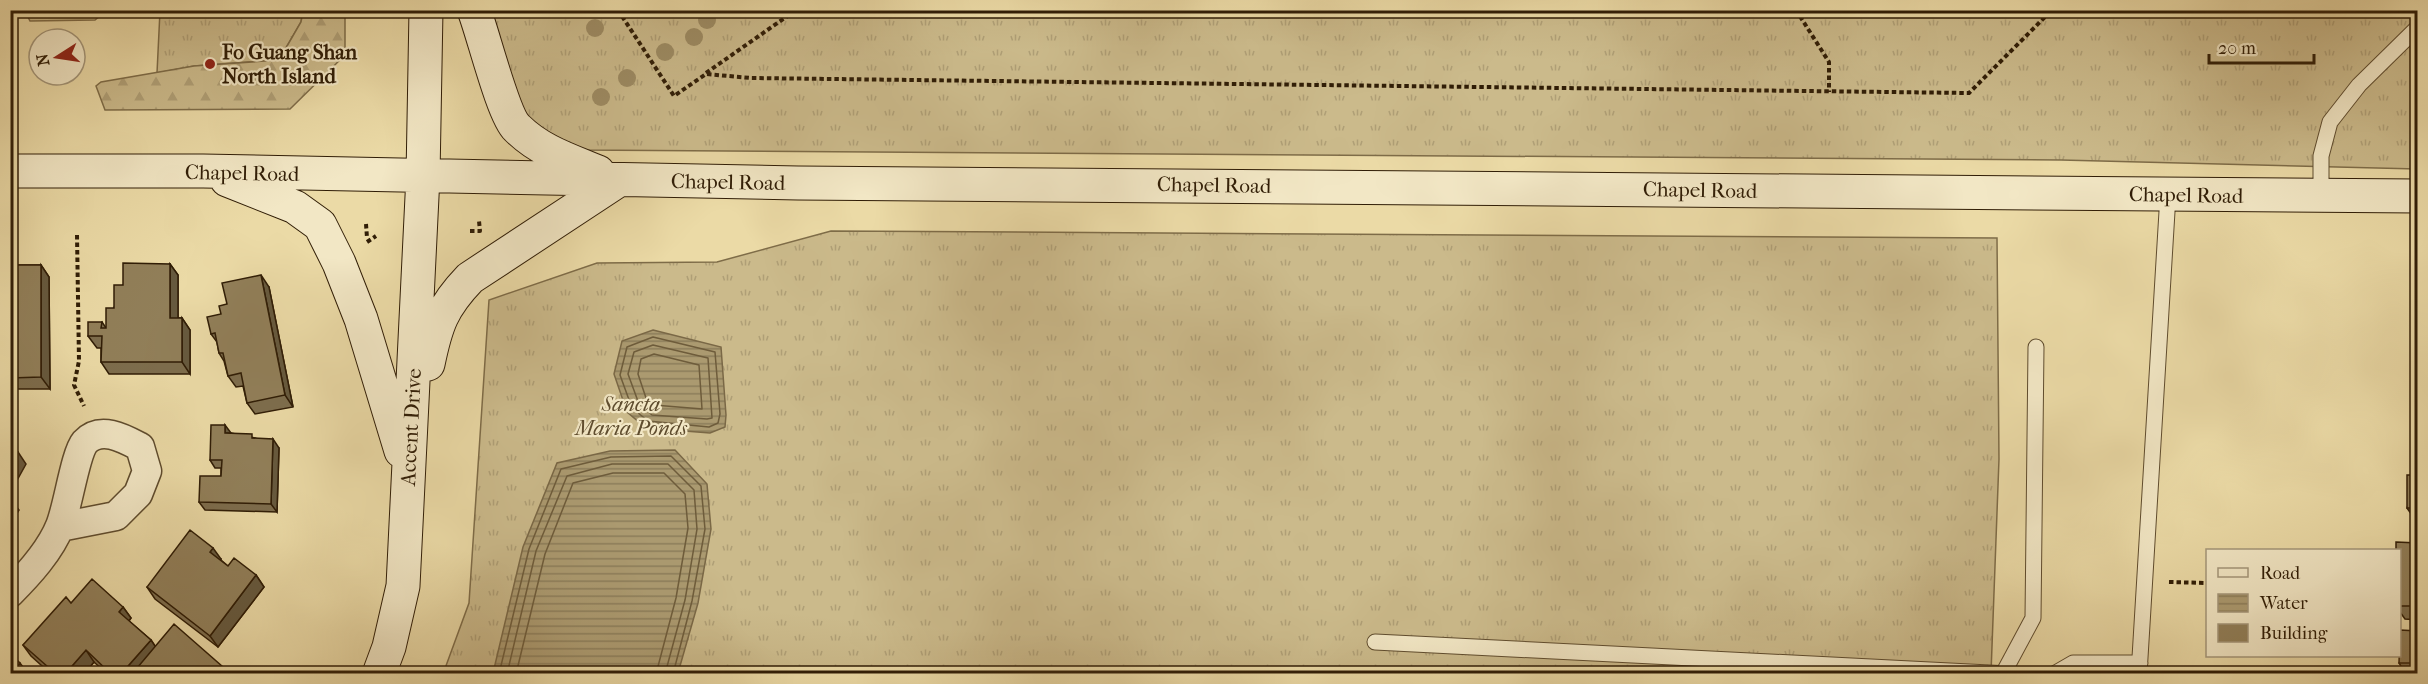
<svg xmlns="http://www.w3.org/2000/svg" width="2428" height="684" viewBox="0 0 2428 684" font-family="'IM FELL French Canon',serif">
<defs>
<pattern id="grass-tufts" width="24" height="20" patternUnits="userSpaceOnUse" patternTransform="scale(1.5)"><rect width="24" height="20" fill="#cbba8b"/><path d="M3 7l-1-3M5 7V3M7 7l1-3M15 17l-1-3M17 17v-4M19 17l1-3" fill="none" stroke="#af9f76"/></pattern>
<pattern id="forest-firs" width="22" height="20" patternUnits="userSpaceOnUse" patternTransform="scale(1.5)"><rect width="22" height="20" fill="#cbba8b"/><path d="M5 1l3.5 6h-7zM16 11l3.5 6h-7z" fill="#af9f76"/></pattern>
<pattern id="water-rules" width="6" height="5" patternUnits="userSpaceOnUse" patternTransform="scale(1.5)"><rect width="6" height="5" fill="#ab9a70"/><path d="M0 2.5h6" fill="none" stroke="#8c7d5a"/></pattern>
</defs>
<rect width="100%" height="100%" fill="#ebdaa6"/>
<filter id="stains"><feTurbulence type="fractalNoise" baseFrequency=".00333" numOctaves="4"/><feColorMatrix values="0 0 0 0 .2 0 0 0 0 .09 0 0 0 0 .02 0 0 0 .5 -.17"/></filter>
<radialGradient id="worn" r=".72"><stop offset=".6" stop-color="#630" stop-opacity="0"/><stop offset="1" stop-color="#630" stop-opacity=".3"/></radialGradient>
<path fill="url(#grass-tufts)" stroke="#7e6c48" stroke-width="1.5" d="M491,10L2417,11V169L2061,160L580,150L541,136L519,114Z
M160,11H303L301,22L279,60L194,66L157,73Z
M831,231L1997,238L1999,459L1991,673L1200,674L1157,672V674H443L469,603L489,300L597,263L717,262Z"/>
<path fill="url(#forest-firs)" stroke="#7e6c48" stroke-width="1.5" d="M303,11H345V55L290,109L105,110L96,86L101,82L194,66L279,60L301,22Z"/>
<path fill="#cbba8b" stroke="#7e6c48" stroke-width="1.5" d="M40,11H100V16L95,20L30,21L28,17L31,12Z"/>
<path fill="url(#water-rules)" stroke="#7a6846" stroke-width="1.5" d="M653,330L721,347L726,415L725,427L710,433L646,428L627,412L614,374L622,341Z
M675,450L707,484L711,529L698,603L678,673H493L523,547L557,463L610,451Z"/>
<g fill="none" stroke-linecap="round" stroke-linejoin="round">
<path stroke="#6e5c3b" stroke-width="1.5" d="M653,337L715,352L720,414L718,423L709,427L648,421L632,408L620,375L627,347Z
M653,345L708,358L712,418L707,419L652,415L639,404L628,374L634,352Z
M654,354L699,365L702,409L654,405L646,398L638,374L641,359Z
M499,674L529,549L561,469L611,457L671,456L701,486L705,529L692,601L673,674
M507,674L536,551L567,476L612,464H668L694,490L697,529L685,600L665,674
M516,674L545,554L573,483L613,473H664L685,494L688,528L676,598L656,674"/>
<defs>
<path id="service" d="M2321,196V156L2330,122L2359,85L2418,27
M1375,642L2009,674
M2004,672L2033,618L2036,347
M2054,674L2073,663H2140
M2139,674L2168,195"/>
<path id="minor" d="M10,593C29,574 50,551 60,526C68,507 75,454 85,442C101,425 125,439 140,447L147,471L138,494L116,516L60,527"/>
<path id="secondary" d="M474,10C483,33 503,115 517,128C540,151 569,160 598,172
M10,171H203L798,183L2418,196
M227,180L295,207L320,225L339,263L361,319L401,451
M428,364C436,325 442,307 470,278L619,180
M379,674L389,647L403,586L423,176L426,10"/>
</defs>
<use href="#service" stroke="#5f4c2e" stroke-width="17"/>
<use href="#minor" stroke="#5f4c2e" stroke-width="31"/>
<use href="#secondary" stroke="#301d06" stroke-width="35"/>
<path stroke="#301d06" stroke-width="4" stroke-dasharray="4.5 3" stroke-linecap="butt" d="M618,10L674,96L706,74L751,78L1969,93L2052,10
M1796,10L1829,62V92
M706,73L796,10
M366,224L367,238
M470,231H480L479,221
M77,235L79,361L74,385L84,406
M367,242L376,236
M2169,582L2208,583"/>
<use href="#service" stroke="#f2e7c5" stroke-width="15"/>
<use href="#minor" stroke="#f2e7c5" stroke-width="28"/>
<use href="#secondary" stroke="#f2e7c5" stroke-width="33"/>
</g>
<g fill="#9d8c64">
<circle cx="707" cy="20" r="9"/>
<circle cx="595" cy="28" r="9"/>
<circle cx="694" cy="37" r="9"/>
<circle cx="665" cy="52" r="9"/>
<circle cx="627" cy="78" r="9"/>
<circle cx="601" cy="97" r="9"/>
</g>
<path fill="#7d6d4d" stroke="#301d06" stroke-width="1.5" d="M170,264L178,275V318H182L190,330V374H109L101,362V348H97L88,336L102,322L106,328L123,285Z
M10,265H41L49,277L50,389H10Z
M269,287L293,407L255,414L247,403L243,386L236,387L228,376L224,361L219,353L217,342L211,334L227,304Z
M231,433L255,438L279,448L277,512L205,510L199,502L221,476V468H215L210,460Z
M2418,475V522H2417L2407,508Z
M2418,543V620L2405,619L2400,612V550Z
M221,559V560L228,566L256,575L264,587L218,647L155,599L147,587Z
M71,603L123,607L131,618L129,621L151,640L155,646L231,674H107L94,662L84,674H51L31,656L23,645Z
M2418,631V674H2406L2399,663Z
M20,663L26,671L24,674H10Z"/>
<path fill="#66593e" stroke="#301d06" stroke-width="1.5" d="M170,264L178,275V330L170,318Z
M41,265L49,277L50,389L41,377Z
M261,275L269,287L293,407L285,395Z
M182,318L190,330V374L182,362Z
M225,425L231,433H225Z
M273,439L279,448L277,512L271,504Z
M18,452L26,464L10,493V466Z
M10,498L19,510L10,525Z
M213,548L221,559L218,564L210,552Z
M256,575L264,587L218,647L210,636Z
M123,607L131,618L127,623L119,612Z
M151,640L159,652L140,674H121Z
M86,650L94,662L84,674H65Z"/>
<path fill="#917f59" stroke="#301d06" stroke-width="1.5" d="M123,263L170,264V318H182V362H101L102,336H88V322H102L101,328H106V308H114V285H123Z
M10,265H41V377L10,378Z
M261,275L285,395L247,403L241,373L228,376L223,353H219L215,333L211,334L207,317L221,314L219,306L227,304L222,283Z
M211,425H225V433L252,434V438L273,439L271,504L199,502L200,476H221L222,460H210Z
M10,448L18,452L10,466Z
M2407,475H2418V508H2407Z
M190,530L213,548L210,552L228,566L234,558L256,575L210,636L147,587Z
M2396,542L2418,543V606H2400V550H2396Z
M92,579L123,607L119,612L151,640L121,674H111L86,650L65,674H56L23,645L66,597L71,603Z
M174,624L231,674H132Z
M2400,630L2418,631V663H2399Z
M14,657L20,663L13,671L15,674H10V660Z"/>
<circle fill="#8f2418" stroke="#f2e7c5" stroke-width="2" cx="210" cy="64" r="6"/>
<g text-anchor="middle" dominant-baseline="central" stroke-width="4.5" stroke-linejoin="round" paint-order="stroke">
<g font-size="21" font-weight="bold" fill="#301d06" stroke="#f2e7c5" text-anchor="start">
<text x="222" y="52">Fo Guang Shan<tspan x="222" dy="24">North Island</tspan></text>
</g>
<g font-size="21" fill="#301d06" stroke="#f2e7c5">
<text transform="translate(242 173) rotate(1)">Chapel Road</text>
<text transform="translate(728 182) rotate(1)">Chapel Road</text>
<text transform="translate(1214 185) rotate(1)">Chapel Road</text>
<text transform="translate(1700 190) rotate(1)">Chapel Road</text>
<text transform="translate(2186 195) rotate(1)">Chapel Road</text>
<text transform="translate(411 427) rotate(-87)">Accent Drive</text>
</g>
<g font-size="21" font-style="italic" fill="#5e4c2e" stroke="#f2e7c5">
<text x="631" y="404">Sancta<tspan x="631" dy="24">Maria Ponds</tspan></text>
</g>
</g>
<rect width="2428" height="684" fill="none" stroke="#ebdaa6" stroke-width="36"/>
<rect x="12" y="12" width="2404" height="660" fill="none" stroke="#301d06" stroke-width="3"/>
<rect x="18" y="18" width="2392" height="648" fill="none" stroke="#301d06" stroke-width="1.5"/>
<rect x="2206" y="549" width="195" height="108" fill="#f2e7c5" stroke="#a49679" stroke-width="1.5"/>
<rect x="2218" y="568" width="30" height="9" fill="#f2e7c5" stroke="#a49679" stroke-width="1.5"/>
<text x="2260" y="579" font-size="18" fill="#301d06">Road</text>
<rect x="2218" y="594" width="30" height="18" fill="url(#water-rules)" stroke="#a49679" stroke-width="1.5"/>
<text x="2260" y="609" font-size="18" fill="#301d06">Water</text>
<rect x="2218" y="624" width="30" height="18" fill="#917f59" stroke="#a49679" stroke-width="1.5"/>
<text x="2260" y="639" font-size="18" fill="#301d06">Building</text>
<g transform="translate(57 57) rotate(258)"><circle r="28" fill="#f2e7c5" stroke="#a49679" stroke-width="1.5"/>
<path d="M0-4.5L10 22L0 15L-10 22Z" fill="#8f2418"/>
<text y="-9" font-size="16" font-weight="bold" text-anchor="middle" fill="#301d06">N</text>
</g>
<path d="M2209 54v9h105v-9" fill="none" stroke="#301d06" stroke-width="3"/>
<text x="2218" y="54" font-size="18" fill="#301d06" stroke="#f2e7c5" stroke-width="4.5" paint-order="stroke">20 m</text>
<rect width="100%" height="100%" filter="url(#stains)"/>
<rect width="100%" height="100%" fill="url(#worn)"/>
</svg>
